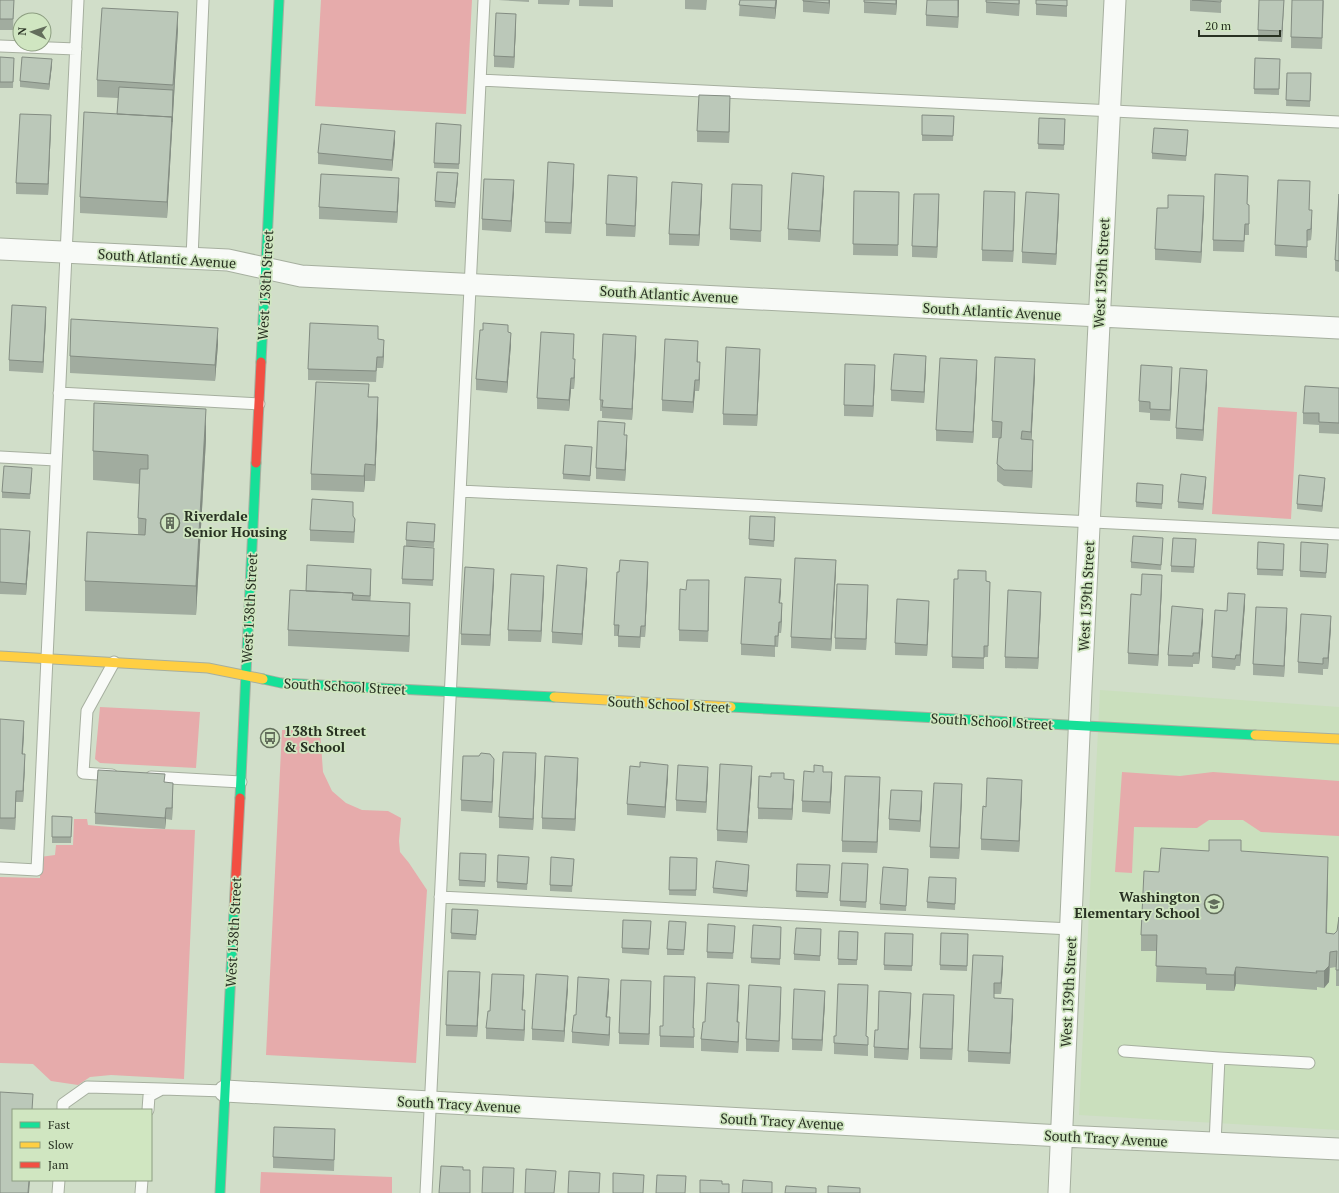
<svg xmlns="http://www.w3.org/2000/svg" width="1339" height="1193" viewBox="0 0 1339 1193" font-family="'PT Serif',serif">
<rect width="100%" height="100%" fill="#d1dec9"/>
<path fill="#cadfbd" d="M1100,690L1339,707V1130L1079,1115Z"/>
<path fill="#e6abab" d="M321,0H472L466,114L315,106Z
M1218,407L1297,412L1291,519L1212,514Z
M100,707L200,712L196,768L100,763L95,759Z
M282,730H320L323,772L332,791L346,803L362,810L388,811L401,818L399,841L400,852L409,863L427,890L416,1063L266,1055Z
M1122,772L1180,776L1213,772L1339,781V836L1261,832L1243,820H1209L1197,828L1134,827L1132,873L1115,872Z
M74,819H87L88,825C124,829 159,829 195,830L184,1079L111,1075L90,1077L78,1085L51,1081L33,1064L0,1063V877L40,878V857L55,855L56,845H73Z
M261,1172L392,1177V1193H260Z"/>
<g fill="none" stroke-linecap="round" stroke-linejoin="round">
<defs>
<path id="lane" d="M0,46L76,49
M480,80L1339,122
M192,258L203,0
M59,393L259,404
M0,457L56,460
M460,491L1339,534
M112,775L83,773L87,711L114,662
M151,777L241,782
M0,868L37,870L78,0
M440,897L1071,929
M1124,1051L1219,1058L1309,1063
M63,1110V1104L87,1087L162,1089
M148,1110L149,1096L162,1089L225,1091
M1215,1143L1219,1058
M58,1193L59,1180
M141,1193L142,1180
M426,1193L484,0"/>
<path id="street" d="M0,249L228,260L301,276L1339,328
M225,1091L1062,1136L1339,1149
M1059,1193L1081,689L1115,0"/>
<path id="fast" d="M261,362L279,0
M263,679L281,683L554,697
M731,707L1255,735
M240,798L256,463
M220,1193L234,911"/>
<path id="slow" d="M0,656L208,668L263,679
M554,697L731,707
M1255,735L1339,739"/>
<path id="jam" d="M256,463L261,362
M234,911L240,798"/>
</defs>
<use href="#lane" stroke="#a6af9f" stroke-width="13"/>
<use href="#street" stroke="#a6af9f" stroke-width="23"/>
<use href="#fast" stroke="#a6af9f" stroke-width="11"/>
<use href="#slow" stroke="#a6af9f" stroke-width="11"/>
<use href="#jam" stroke="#a6af9f" stroke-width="11"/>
<use href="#lane" stroke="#f8faf7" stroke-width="11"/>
<use href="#street" stroke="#f8faf7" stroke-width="21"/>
<use href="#fast" stroke="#16e098" stroke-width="9"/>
<use href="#slow" stroke="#ffcf43" stroke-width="9"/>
<use href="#jam" stroke="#f24e42" stroke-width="9"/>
</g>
<path fill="#a1ac9f" d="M0,0H14L13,30H0Z
M498,0H529V2Z
M538,0H570L569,5L538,4Z
M579,0H613V7L579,6Z
M685,0H707L706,10L685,9Z
M740,0H777L775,19L739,16Z
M803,0H830L829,14L803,12Z
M864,0H897L896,15L864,13Z
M959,0L958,28L926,26V15Z
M986,0H1020L1019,16L986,13Z
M1036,0H1067V17L1036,15Z
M1190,0H1221V13L1190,11Z
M1284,0L1282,42L1258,41V30Z
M1324,0L1322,49L1291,48V37Z
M516,25L514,68L494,67V56Z
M178,28L167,218L80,213V197L117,114L118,98L97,97V80Z
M0,57L14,58L13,88H0Z
M1255,58L1280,59L1279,95L1254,94Z
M52,65L49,90L20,87V81Z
M1287,73H1311L1310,107L1286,106Z
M730,107L729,143L697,142V131Z
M922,115L954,116L953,141H922Z
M1039,118L1065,119L1064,150L1038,149Z
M51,127L48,195L16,194V183Z
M461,131L459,169L434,168V163Z
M1188,136L1186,161L1152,159V153Z
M395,142L392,171L318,164V153Z
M574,175L571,234L545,233V222Z
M458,179L455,208L435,207V201Z
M824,187L820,242L788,240V229Z
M1248,187L1247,204L1249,216V235H1245L1244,252L1213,251V240Z
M637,188L635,237L606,236V224Z
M399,189L397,223L319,219V207Z
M514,191L511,232L482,230V219Z
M854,191L899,192L898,256L853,255Z
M1310,192L1309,210L1312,221L1311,240L1307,241V258L1275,256V245Z
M1339,194V272L1335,271V260Z
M702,195L699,246L669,245V234Z
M762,196L761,242L730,240V229Z
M1015,203L1013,262L982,261V250Z
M939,205L937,258L912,257V246Z
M1059,205L1056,265L1022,263V252Z
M1168,208H1204L1201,263L1155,260V249Z
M46,318L43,373L9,371V360Z
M508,332L511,344L507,393L476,390V379Z
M378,340L384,351L383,368H377L376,382L308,380V369Z
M218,344L215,381L70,373V356Z
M574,345L573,359L575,370L574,389H571L569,411L537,409V398Z
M636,347L632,420L602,418V411H600V400Z
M698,352V362L700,374L699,391H695L693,413L662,411V400Z
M760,360L757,426L723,425V414Z
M926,367L924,403L891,401V390Z
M977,371L973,443L936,441V430Z
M1035,375L1031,439L1033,456L1032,488L1004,486L997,481V464L999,438H992V421Z
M875,376L873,417L844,416V405Z
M1172,378L1170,421L1150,420V413L1139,412V401Z
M1207,381L1203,441L1176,439V428Z
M1339,388V434L1319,433V425L1303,424V413Z
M369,397L378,414L375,481H365L364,492L311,490V474Z
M625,435L627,446L625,481L596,479V468Z
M206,439L196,615L85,611V581L138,535V518L140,484L93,480V451Z
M592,453L590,481L563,479V474Z
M32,473L30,499L2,498V492Z
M1206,482L1203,510L1178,508V502Z
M1325,483L1322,512L1297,509V504Z
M1163,490L1162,509L1136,507V502Z
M353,517L355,530L354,543L310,541V530Z
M775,523L774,547L749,545V539Z
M435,524L434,547L406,546V540Z
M0,529L30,542L26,595L0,594Z
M1163,544L1161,570L1131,568V562Z
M1196,545L1194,573L1171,572V566Z
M1284,549L1283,576L1257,575V569Z
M1328,549L1326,578L1300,577V571Z
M434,553L433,586L402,584V579Z
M836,571L831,651L791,648V637Z
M648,573L645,637H641L640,648L618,647V636H614V625Z
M587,579L582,645L552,643V632Z
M371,580L370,601L410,619L409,652L288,646V630L306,591Z
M494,580L490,646L461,645V634Z
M986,581L990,593L988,657H984V669L952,668V657Z
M1162,586L1158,666L1128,664V653L1141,595Z
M544,587L541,642L508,641V630Z
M781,590L780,603L782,615L781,633H779L778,647H775V657L741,655V644Z
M709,591L708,642L679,641V630Z
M868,596L866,650L835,649V638Z
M1041,603L1038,669L1005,668V657Z
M1245,605L1240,666H1236L1235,670L1212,668V657L1227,611Z
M929,612L927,656L895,655V643Z
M1287,619L1284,677L1253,675V664Z
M1203,620L1199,664H1193V667L1168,666V655Z
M1331,627L1328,669H1323V675L1298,673V662Z
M0,719L24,732L23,754L25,765L23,802H16L15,830L0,829Z
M536,764L533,830L499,828V817Z
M578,769L575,831L542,829V818Z
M494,770L492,813L461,811V800Z
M823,772L832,783L830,814L802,812V801Z
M668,776L665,818L627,815V804Z
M752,777L747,843L717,841V830Z
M708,778L706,813L676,811V800Z
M784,779L794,791L792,820L758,819V808Z
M165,782L173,794L172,820L166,819L165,829L95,824V813Z
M880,788L877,853L842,852V841Z
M1022,791L1019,852L981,850V839L986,807Z
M962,796L959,859L930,858V847Z
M922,802L920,832L889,830V819Z
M52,816L72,817L71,843H52Z
M1209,851H1241L1328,874L1327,933L1334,934L1337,931L1339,917V986H1336V967L1330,968L1329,982L1324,988L1317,987V990L1236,984L1234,991L1206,990V984L1156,982L1157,951H1141V935L1159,872Z
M486,854L485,887L459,886V880Z
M529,857L527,890L497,888V882Z
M670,857L697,858L696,896L669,895Z
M574,859L572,892L550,891V885Z
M797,864L830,865L828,898L796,897Z
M908,869L906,911L880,910V904Z
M749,870L747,897L713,893V888Z
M868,870L866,908L840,906V901Z
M956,878L955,910L927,908V902Z
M452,909L478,916L476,940L451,939Z
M651,927L649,955L622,953V948Z
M781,927L780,965L751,963V958Z
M686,928L684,955H667V949Z
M821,929L820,961L794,960V954Z
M735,931L733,959L707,958V952Z
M839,931L858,932L857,965H838Z
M885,933L913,934L912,971L884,970Z
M941,933L968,940L967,971L940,970Z
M973,955L1003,967L1001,994H994V998L1013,1010L1010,1064L968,1062V1051Z
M480,984L477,1037L446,1036V1025Z
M524,987L522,1010L525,1021L524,1041L486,1039V1028L490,1011Z
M568,988L564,1042L532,1040V1029Z
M695,988L693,1028L694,1039V1048L660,1047V1036L663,1026Z
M609,990L607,1017L610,1029L609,1046L572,1043V1032L576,1015Z
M651,992L649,1045L619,1044V1033Z
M739,996L738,1022L739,1033L738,1053L701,1051V1039L705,1022Z
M868,996L866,1036L868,1037V1056L834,1054V1043L836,1036Z
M781,998L779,1052L746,1051V1039Z
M825,1002L822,1051L792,1050V1039Z
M911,1004L908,1060L874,1058V1047L878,1030Z
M954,1006L952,1060L920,1059V1048Z
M335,1140L334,1171L273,1168V1157Z"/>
<path fill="#838c82" d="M776,0H777L775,19V8Z
M829,0H830L829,14Z
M896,0H897L896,15Z
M958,0H959L958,28Z
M1284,0L1282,42V31Z
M178,12V28L167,218V202Z
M516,14V25L514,68V57Z
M52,59V65L49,90V84Z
M730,96V107L729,143V132Z
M51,115V127L48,195V184Z
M395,131V142L392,171V160Z
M574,164V175L571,234V223Z
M458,173V179L455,208V203Z
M824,176V187L820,242V231Z
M637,177V188L635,237V226Z
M399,178V189L397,223V212Z
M514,180V191L511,232V221Z
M702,184V195L699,246V235Z
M1015,192V203L1013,262V251Z
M939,194V205L937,258V247Z
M1059,194V205L1056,265V254Z
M1204,196V208L1201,263V252Z
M1312,210V221L1311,240V229Z
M46,307V318L43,373V362Z
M218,328V344L215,381V365Z
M511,333V344L507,393V382Z
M636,336V347L632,420V409Z
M384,340V351L383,368V357Z
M760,349V360L757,426V415Z
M926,356V367L924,403V392Z
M575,359V370L574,389V378Z
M1035,359V375L1031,448V432Z
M977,360V371L973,443V432Z
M700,362V374L699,391V380Z
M875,365V376L873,417V406Z
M1172,367V378L1170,421V410Z
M1207,370V381L1203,441V430Z
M571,378V389L569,411V400Z
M695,380V391L693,413V402Z
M378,397V414L375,481V465Z
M206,409V439L196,615V586Z
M627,435V446L625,481V470Z
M1033,440V456L1032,488V471Z
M365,464V481L364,492V476Z
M1206,477V482L1203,510V504Z
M1325,478V483L1322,512V506Z
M30,531V542L26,595V584Z
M836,560V571L831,651V639Z
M648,562V573L645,637V626Z
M587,568V579L582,645V634Z
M371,569V580L370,607V596Z
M494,569V580L490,646V635Z
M1162,575V586L1158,666V655Z
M544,576V587L541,642V631Z
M781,579V590L779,614V603Z
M709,580V591L708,642V631Z
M868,585V596L866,650V639Z
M1041,592V603L1038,669V658Z
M1245,594V605L1240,666V655Z
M929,601V612L927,656V645Z
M410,603V619L409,652V636Z
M782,603V615L781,633V622Z
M1287,608V619L1284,677V666Z
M1203,609V620L1199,664V653Z
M1331,616V627L1328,669V658Z
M24,721V732L22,765V754Z
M536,753V764L533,830V819Z
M25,754V765L23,802V791Z
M578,758V769L575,831V819Z
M494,759V770L492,813V802Z
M668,765V776L665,818V807Z
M752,766V777L747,843V832Z
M708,767V778L706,813V802Z
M832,772V783L830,814V802Z
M880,777V788L877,853V842Z
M794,780V791L792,820V809Z
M1022,780V791L1019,852V841Z
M173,783V794L172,820V808Z
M962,784V796L959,859V848Z
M16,791V802L15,830V818Z
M922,791V802L920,832V821Z
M166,808V819L165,829V818Z
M1328,857V874L1326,950V933Z
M749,865V870L747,897V891Z
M1330,952L1329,982L1324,988V971Z
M1003,956V967L1001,994V983Z
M1236,967V984L1234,991V975Z
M480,972V984L477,1037V1026Z
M524,975V987L522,1021V1010Z
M568,976V988L564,1042V1031Z
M695,977V988L693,1039V1028Z
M609,979V990L606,1028V1017Z
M651,981V992L649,1045V1034Z
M739,985V996L737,1033V1022Z
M781,987V998L779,1052V1041Z
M825,991V1002L822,1051V1040Z
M911,993V1004L908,1060V1049Z
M954,995V1006L952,1060V1049Z
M1013,999V1010L1010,1064V1053Z
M525,1010V1021L524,1041V1030Z
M610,1017V1029L609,1046V1035Z
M739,1022V1033L738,1053V1042Z
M29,1180H30L29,1193H28Z"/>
<path fill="#bbc8b9" stroke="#838c82" d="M0,0H14L13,19H0Z
M740,0H776L775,8L739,5Z
M803,0H829V3L803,1Z
M864,0H896V4L864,2Z
M927,0H958V17L926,15Z
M986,0H1019V4L986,2Z
M1036,0H1067V6L1036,4Z
M1192,0H1221V2Z
M1259,0H1284L1282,31L1258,30Z
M1292,0H1323L1322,38L1291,37Z
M102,8L178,12L173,85L97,80Z
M496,13L516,14L514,57L494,56Z
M0,57L14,58L13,82H0Z
M22,57L52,59L49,84L20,81Z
M1255,58L1280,59L1279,89H1254Z
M1287,73H1311L1310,101L1286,100Z
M119,87L173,90L172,122V117L117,114Z
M699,95L730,96L729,132L697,131Z
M84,112L172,117L167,202L80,197Z
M20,114L51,115L48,184L16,183Z
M922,115L954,116L953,136L922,135Z
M1039,118L1065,119L1064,145L1038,144Z
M436,123L461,125L459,164L434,163Z
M321,124L395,131L392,160L318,153Z
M1154,128L1188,130L1186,156L1152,153Z
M548,162L574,164L571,223L545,222Z
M437,172L458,173L455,203L435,201Z
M792,173L824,176L820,231L788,229Z
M321,174L399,178L397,212L319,207Z
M1215,174L1248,176L1247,204L1249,205V224H1245L1244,241L1213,240Z
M608,175L637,177L635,226L606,224Z
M484,179L514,180L511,221L482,219Z
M1278,180L1310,181L1309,210H1312L1311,229L1307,230V247L1275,245Z
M672,182L702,184L699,235L669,234Z
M732,184L762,185L761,231L730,229Z
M854,191L899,192L898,245L853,244Z
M984,191L1015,192L1013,251L982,250Z
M1026,192L1059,194L1056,254L1022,252Z
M914,194H939L937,247L912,246Z
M1339,194V261L1335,260Z
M1168,195L1204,196L1201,252L1155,249L1157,208H1168Z
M12,305L46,307L43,362L9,360Z
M71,319L218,328L215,365L70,356Z
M310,323L378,326V339L384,340L383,357H377L376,371L308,369Z
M483,323L508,325V332L511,333L507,382L476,379L480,330H483Z
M541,332L574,334L573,359H575L574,378H571L569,400L537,398Z
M603,334L636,336L632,409L602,407L603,400H600Z
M665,339L698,341L697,362H700L699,380H695L693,402L662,400Z
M726,347L760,349L757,415L723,414Z
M894,354L926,356L924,392L891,390Z
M995,357L1035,359L1031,432L1022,431L1021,439L1033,440L1032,471L1004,470L997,464L999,438H1001L1002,422L992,421Z
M940,358L977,360L973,432L936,430Z
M845,364L875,365L873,406L844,405Z
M1141,365L1172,367L1170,410L1150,409V402L1139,401Z
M1180,368L1207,370L1203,430L1176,428Z
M316,382L369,384L368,397H378L375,465L365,464L364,476L311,474Z
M1305,386L1339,388V423L1319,422V413H1303Z
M94,403L206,409L196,586L85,581L87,532L145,535L146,519L138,518L140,469H148V455L93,451Z
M598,421L625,423L624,435H627L625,470L596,468Z
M565,445L592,447L590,476L563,474Z
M4,466L32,468L30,494L2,492Z
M1181,474L1206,477L1203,504L1178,502Z
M1299,475L1325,478L1322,506L1297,504Z
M1137,483L1163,485L1162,504L1136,502Z
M312,499L353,502V516L355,519L354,532L310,530Z
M750,516L775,517L774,541L749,539Z
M407,522L435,524L434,542L406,540Z
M0,529L30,531L26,584L0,582Z
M1133,536L1163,538L1161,565L1131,562Z
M1173,538L1196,539L1194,567L1171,566Z
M1258,542L1284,544L1283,570L1257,569Z
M1301,542L1328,544L1326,573L1300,571Z
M404,546L434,548L433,580L402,579Z
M795,558L836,560L831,639L791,637Z
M620,560L648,562L645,626H641L640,637L618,636L619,625H614L617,572H619Z
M307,565L371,569L370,596L353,595V593L306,591Z
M557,565L587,568L582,634L552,632Z
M465,567L494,569L490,635L461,634Z
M958,570L986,571V581L990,582L988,646H984V658L952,657L954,579H958Z
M511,574L544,576L541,631L508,630Z
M1142,574L1162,575L1158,655L1128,653L1131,594L1141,595Z
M745,577L781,579L779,603H782L781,622H779L778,636H775V646L741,644Z
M687,580H709L708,631L679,630L680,589L686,590Z
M837,584L868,585L866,639L835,638Z
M290,590L353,593L352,600L410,603L409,636L288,630Z
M1008,590L1041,592L1038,658L1005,657Z
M1228,593L1245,594L1240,655H1236L1235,659L1212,657L1215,610L1227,611Z
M897,599L929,601L927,645L895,643Z
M1172,606L1203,609L1199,653H1193V656L1168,655Z
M1256,607L1287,608L1284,666L1253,664Z
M1301,614L1331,616L1328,658H1323V664L1298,662Z
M0,719L24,721L22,754H25L23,791H16L15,818H0Z
M503,752L536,753L533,819L499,817Z
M481,753L490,754L494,759L492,802L461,800L463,756H479Z
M545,756L578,758L575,819L542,818Z
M640,762L668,765L665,807L627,804L630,766L640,767Z
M720,764L752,766L747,832L717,830Z
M678,765L708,767L706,802L676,800Z
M814,765L823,766V772H832L830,802L802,801L804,771L814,772Z
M98,770L165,774L164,782L173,783L172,808H166L165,818L95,813Z
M771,773H784V779L794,780L792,809L758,808L759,776L771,777Z
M845,776L880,777L877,842L842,841Z
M987,778L1022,780L1019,841L981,839L983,806L986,807Z
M934,783L962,784L959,848L930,847Z
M891,790L922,791L920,821L889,819Z
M52,816L72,817L71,837H52Z
M1209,840H1241V851L1328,857L1326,933L1334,934L1337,931L1339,917V970H1336L1337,951L1330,952L1329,966L1324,971H1316L1317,973L1236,967L1234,975L1206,974V968L1156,966L1157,935H1141L1144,871L1159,872L1161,848L1209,851Z
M460,853L486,854L485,882L459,880Z
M498,855L529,857L527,884L497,882Z
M551,857L574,859L572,886L550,885Z
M670,857L697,858L696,890H669Z
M716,861L749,865L747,891L713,888Z
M842,863L868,864L866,902L840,901Z
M797,864L830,865L828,893L796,891Z
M883,867L908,869L906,906L880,904Z
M929,877L956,878L955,904L927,902Z
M452,909L478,910L476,935L451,933Z
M623,920L651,921L649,949L622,948Z
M669,921L686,922L684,950L667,949Z
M708,924L735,926L733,953L707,952Z
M753,925L781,927L780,959L751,958Z
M796,928L821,929L820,956L794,954Z
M839,931L858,932L857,960L838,959Z
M885,933L913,934L912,966L884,965Z
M941,933L968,934L967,966L940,965Z
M973,955L1003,956L1001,983H994V998L1013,999L1010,1053L968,1051Z
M448,971L480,972L477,1026L446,1025Z
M492,974L524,975L522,1010H525L524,1030L486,1028L488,1011H490Z
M536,974L568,976L564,1031L532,1029Z
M664,976L695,977L693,1028H694V1037L660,1036V1026H663Z
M578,977L609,979L606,1017H610L609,1035L572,1032L574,1015H576Z
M621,980L651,981L649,1034L619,1033Z
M707,983L739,985L737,1022H739L738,1042L701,1039L703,1022H705Z
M838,984L868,985L866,1036L868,1037V1045L834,1043V1036H836Z
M749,985L781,987L779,1041L746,1039Z
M794,989L825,991L822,1040L792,1039Z
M879,991L911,993L908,1049L874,1047L875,1030H878Z
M923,994L954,995L952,1049L920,1048Z
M0,1092L33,1094L32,1110H13V1180H29L28,1193H0Z
M274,1127L335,1129L334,1160L273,1157Z
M441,1166L463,1167V1170H470V1193H439Z
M483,1167L514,1168L513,1193H482Z
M526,1169L556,1171L554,1193H525Z
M569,1171L600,1173L599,1193H568Z
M613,1173L644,1175L643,1193H613Z
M657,1175L686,1176L685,1193H656Z
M700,1180L722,1181V1184H729V1193H700Z
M743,1180L772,1182V1193H742Z
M786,1186L816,1188V1193H785Z
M828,1186L860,1188V1193H828Z"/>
<defs>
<symbol id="building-ring" viewBox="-11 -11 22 22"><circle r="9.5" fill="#d0e6c1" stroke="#636e5c" stroke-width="1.5"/><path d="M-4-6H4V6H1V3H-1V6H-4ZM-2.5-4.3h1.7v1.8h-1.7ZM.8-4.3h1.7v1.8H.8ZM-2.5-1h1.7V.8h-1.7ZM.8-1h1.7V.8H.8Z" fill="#636e5c"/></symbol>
<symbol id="bus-ring" viewBox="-11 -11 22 22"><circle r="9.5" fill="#d0e6c1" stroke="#636e5c" stroke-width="1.5"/><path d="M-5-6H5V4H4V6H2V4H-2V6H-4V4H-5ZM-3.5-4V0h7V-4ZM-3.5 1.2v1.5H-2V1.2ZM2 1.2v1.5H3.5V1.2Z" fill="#636e5c"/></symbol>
<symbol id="school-ring" viewBox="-11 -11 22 22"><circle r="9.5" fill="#d0e6c1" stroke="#636e5c" stroke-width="1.5"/><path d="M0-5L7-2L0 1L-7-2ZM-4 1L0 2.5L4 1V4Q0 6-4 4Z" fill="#636e5c"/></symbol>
</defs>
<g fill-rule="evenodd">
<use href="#building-ring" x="159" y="512" width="22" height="22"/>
<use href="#bus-ring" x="259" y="727" width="22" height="22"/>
<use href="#school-ring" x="1203" y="893" width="22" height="22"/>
</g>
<g text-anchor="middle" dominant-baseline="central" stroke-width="3.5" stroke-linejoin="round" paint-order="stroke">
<g font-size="14" fill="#283122" stroke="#d0e6c1">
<text transform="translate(167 258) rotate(4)">South Atlantic Avenue</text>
<text transform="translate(1101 273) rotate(-87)">West 139th Street</text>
<text transform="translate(265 285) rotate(-87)">West 138th Street</text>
<text transform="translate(669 294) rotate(3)">South Atlantic Avenue</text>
<text transform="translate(992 311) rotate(3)">South Atlantic Avenue</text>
<text transform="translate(1086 596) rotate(-87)">West 139th Street</text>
<text transform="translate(249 608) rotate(-87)">West 138th Street</text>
<text transform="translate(345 686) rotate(3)">South School Street</text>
<text transform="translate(669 704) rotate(3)">South School Street</text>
<text transform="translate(992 721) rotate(3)">South School Street</text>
<text transform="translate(233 932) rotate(-87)">West 138th Street</text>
<text transform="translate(1068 992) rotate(-87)">West 139th Street</text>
<text transform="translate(459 1104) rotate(3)">South Tracy Avenue</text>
<text transform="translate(782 1121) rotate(3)">South Tracy Avenue</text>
<text transform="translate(1106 1138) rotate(3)">South Tracy Avenue</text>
</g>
<g font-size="14" font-weight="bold" fill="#283122" stroke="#d0e6c1" text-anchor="start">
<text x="184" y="515">Riverdale<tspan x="184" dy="16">Senior Housing</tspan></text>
<text x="284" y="730">138th Street<tspan x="284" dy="16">&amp; School</tspan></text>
<text x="1200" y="896" text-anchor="end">Washington<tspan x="1200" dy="16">Elementary School</tspan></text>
</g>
</g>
<rect x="12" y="1109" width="140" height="72" fill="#d0e6c1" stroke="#8d9e81"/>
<rect x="20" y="1122" width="20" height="6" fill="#16e098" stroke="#8d9e81"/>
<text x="48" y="1129" font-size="12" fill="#283122">Fast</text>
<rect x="20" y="1142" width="20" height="6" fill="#ffcf43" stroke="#8d9e81"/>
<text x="48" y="1149" font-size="12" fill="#283122">Slow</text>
<rect x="20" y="1162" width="20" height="6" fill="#f24e42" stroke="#8d9e81"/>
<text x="48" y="1169" font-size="12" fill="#283122">Jam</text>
<g transform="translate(32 32) rotate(273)"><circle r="19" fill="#d0e6c1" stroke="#8d9e81"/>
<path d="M0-3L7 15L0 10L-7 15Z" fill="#636e5c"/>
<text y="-6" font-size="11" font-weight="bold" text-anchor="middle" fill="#283122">N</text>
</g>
<path d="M1199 30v6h81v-6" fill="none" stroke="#283122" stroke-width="2"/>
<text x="1205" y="30" font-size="12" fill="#283122" stroke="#d0e6c1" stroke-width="3" paint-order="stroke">20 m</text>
</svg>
